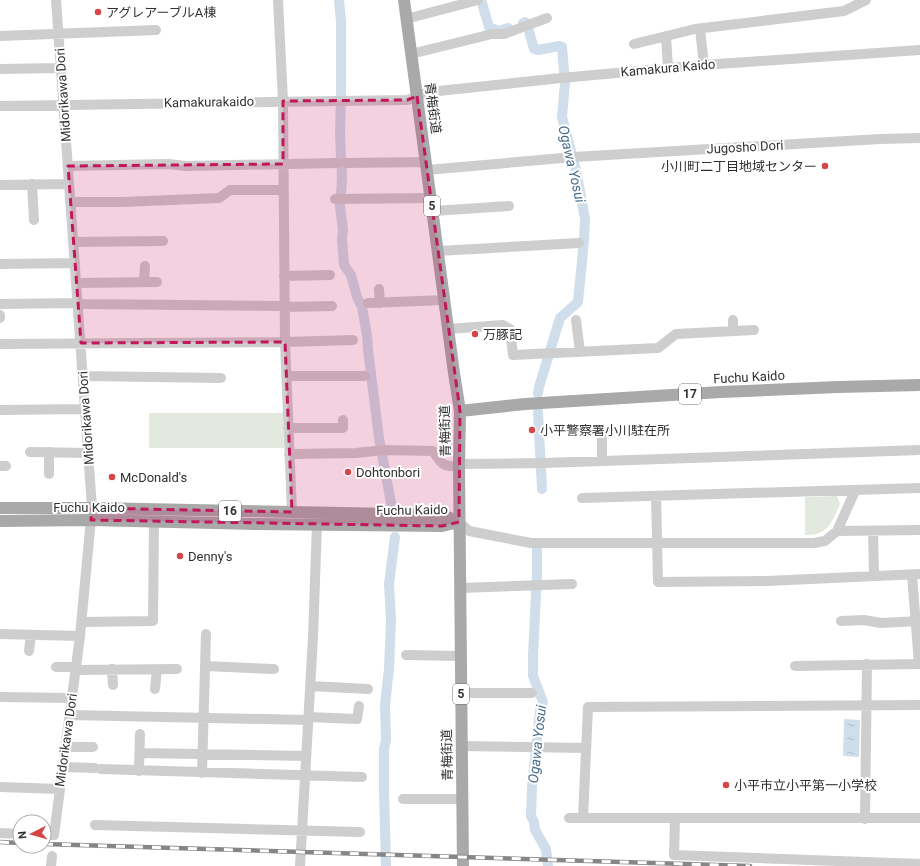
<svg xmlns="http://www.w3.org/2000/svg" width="920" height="866" viewBox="0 0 920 866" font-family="Roboto,'Noto Sans JP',sans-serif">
<defs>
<pattern id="water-ripples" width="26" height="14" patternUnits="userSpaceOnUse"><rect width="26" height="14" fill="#cfdeea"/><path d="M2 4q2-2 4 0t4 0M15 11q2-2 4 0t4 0" fill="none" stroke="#b2bfc9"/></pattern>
</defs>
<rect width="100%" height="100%" fill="#fff"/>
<path fill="#e3e9de" d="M149,413H283L284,448H149Z
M837,496L840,504C832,522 828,536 805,535V497Z"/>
<path fill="url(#water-ripples)" d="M844,719L860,720L859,757L843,756Z"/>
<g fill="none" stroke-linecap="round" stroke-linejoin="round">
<path stroke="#cfdeea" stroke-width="10" d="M339,0L341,21V95L340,135L342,178L340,207L343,230L342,239L344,265L351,275L357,297L362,307L367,335L368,350L379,438L391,503
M481,0L490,30L494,29L499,31L508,28
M523,23L525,22L527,24L534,49L538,50L559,46L562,47L565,83L562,117L576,170L585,219L584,240L578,302L560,318L539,387L538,393
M538,412L542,489
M537,548V575L533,655V676L543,702L540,711L537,738L532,787L531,816L534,822L535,830L546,849L548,866
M386,866L384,791V749L386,740L385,705L389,669L391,619L389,584L395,537"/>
<path stroke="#cecece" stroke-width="10" d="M278,0L283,101L285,342L292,512
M406,19L478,0
M700,29L704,65
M0,36L156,30
M666,36L668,68
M634,44L695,29L844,11L866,0
M411,54L492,34H504L547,18
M0,69L61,68
M0,106L407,100L429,92L561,78L704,65L920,50
M345,163L426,162
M68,166L168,164L186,166L337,163
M427,170L574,157L880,139L920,138
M32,184L34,220
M0,185L69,184
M335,199L431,198
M70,202H122L219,198L230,190H283
M433,211L509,206
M73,242L163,241
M438,251L579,243
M0,264L75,263
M284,276L330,275
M144,282L145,266
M77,283L157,282
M379,289L380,303
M368,303L444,300
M0,304L78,303L83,304L284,306
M284,307L332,306
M0,315V318
M576,320L580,352
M733,320V331
M448,329L503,325L510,329L513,355L658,348L676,334L754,330
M0,344L285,342L353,340
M83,376L221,378
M286,376H365
M0,410L85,409
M288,428H343V420
M602,438V461
M30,452L88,453
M49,452V474
M289,455L296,454L356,453L384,450L433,451C441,464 443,467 459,466
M459,464L544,463L920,450
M0,466H6
M656,496L658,582L767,581L920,574
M582,498L920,488
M459,522L469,531L531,543H814L825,541L837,531L855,491
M837,531L920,530
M873,531L874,575
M912,575L919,664
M460,588L572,584
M841,621L864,620L881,623L920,621
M82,622L153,621L154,522
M0,634L80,636
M29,651L31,635
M406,655L461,656
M205,666L274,669
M795,666L920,664
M56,667H76
M112,669L113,685
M76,670L177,669
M310,686L368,689
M155,689L157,669
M461,693H532
M0,697L72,698
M920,705L588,707L583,818H920
M70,715L308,720
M308,717L357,719L359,706
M461,746L586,748
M66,747H93
M140,753L306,756
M63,767L95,768
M101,769L362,777
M139,771L140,734
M202,773L206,634
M0,787L60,789
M403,799H462
M569,818H583
M675,818L674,855L920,864
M865,819L867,664
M95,825L360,832
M0,833L20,834
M44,835H54L80,636L92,508L56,0
M51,866L52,856
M300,866L313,637L317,524"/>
<path stroke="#a9a9a9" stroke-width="12" d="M404,0L454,373L460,411L459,466L463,866
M460,411L525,404L721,392L838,387L920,385
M0,508H92L443,515L459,522
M0,521L91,520L256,524L442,526L459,522"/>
<defs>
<path id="rail" d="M0,842L20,843
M44,844L750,866"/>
</defs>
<use href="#rail" stroke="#868686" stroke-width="4.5"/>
<use href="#rail" stroke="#fff" stroke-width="3" stroke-dasharray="9" stroke-linecap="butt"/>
</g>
<path fill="#c2185b" fill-opacity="0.2" stroke="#c2185b" stroke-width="3" stroke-dasharray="8 5" stroke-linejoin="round" d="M417,96L460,411L459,522L442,526L91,520L92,508L292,512L285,342L81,343L68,166L283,164V101L407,100Z"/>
<g fill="#d54648" stroke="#fff" stroke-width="1.5">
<circle cx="98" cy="12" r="4"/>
<circle cx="825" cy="166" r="4"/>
<circle cx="475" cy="334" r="4"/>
<circle cx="532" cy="430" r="4"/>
<circle cx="348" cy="472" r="4"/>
<circle cx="112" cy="477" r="4"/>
<circle cx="180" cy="556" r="4"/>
<circle cx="726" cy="785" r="4"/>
</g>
<g text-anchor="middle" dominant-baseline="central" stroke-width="4" stroke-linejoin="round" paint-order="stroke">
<g fill="#fff" stroke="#6f6f6f" stroke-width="1">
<rect x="424" y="196" width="16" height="20" rx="3"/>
<rect x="679" y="384" width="22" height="20" rx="3"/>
<rect x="219" y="501" width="22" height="20" rx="3"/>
<rect x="453" y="684" width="16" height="20" rx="3"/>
</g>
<g font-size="12" font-weight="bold" fill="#313131">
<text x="432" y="206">5</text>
<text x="690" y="394">17</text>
<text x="230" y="511">16</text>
<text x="461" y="694">5</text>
</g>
<g font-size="13" fill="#313131" stroke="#fff" text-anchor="start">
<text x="106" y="12">アグレアーブルA棟</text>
<text x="817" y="166" text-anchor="end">小川町二丁目地域センター</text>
<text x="483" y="334">万豚記</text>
<text x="540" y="430">小平警察署小川駐在所</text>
<text x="356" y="472">Dohtonbori</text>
<text x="120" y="477">McDonald's</text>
<text x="188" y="556">Denny's</text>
<text x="734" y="785">小平市立小平第一小学校</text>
</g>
<g font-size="13" fill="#313131" stroke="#fff">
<text transform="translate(668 68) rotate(-5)">Kamakura Kaido</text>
<text transform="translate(63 95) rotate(-94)">Midorikawa Dori</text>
<text transform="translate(209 102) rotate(-1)">Kamakurakaido</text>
<text transform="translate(433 108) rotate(82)">青梅街道</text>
<text transform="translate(745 147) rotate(-3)">Jugosho Dori</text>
<text transform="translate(749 377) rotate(-3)">Fuchu Kaido</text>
<text transform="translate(86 418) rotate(-94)">Midorikawa Dori</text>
<text transform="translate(445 431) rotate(-91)">青梅街道</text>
<text x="89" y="507">Fuchu Kaido</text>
<text transform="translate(412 510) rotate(-1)">Fuchu Kaido</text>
<text transform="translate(66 740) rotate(-82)">Midorikawa Dori</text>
<text transform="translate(447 755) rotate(-91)">青梅街道</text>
</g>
<g font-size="14" font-style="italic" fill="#466c8c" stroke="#fff">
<text transform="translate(572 164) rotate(77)">Ogawa Yosui</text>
<text transform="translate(537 744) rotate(-84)">Ogawa Yosui</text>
</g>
</g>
<g transform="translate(32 834) rotate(264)"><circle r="19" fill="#ffffff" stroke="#adadad"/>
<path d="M0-3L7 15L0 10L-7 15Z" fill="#d54648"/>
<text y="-6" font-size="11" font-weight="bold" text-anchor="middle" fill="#313131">N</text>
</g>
</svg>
